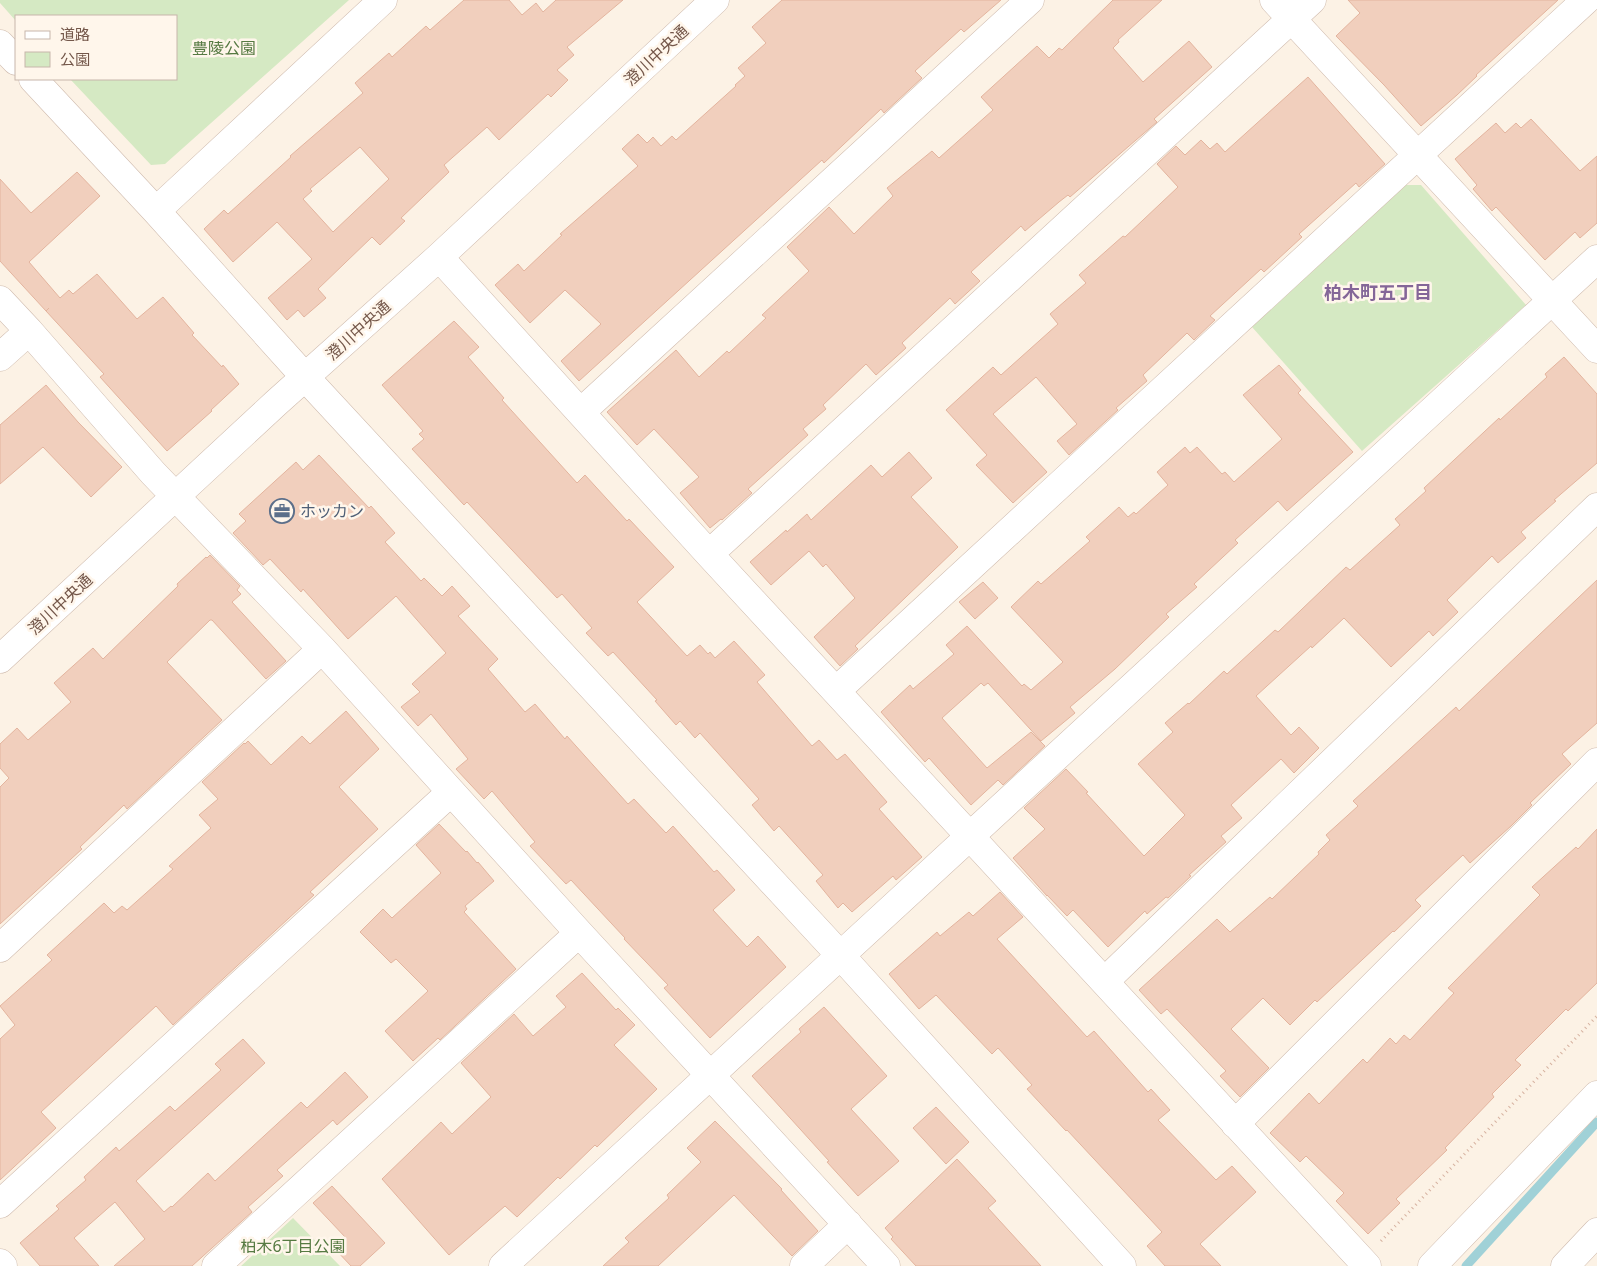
<svg xmlns="http://www.w3.org/2000/svg" width="1597" height="1266" viewBox="0 0 1597 1266" font-family="'Noto Sans','Noto Sans JP',sans-serif">
<rect width="100%" height="100%" fill="#fcf2e5"/>
<path fill="#d5e9c3" d="M0,0H349L165,164L151,165L70,79H176V16H16V21L0,3Z
M1406,185H1421L1526,305L1362,451L1252,327Z
M293,1218L340,1266H241Z"/>
<g fill="none" stroke-linecap="round" stroke-linejoin="round">
<path stroke="#a0d1d7" stroke-width="9" d="M1466,1266L1597,1122"/>
</g>
<path fill="#f1cfbd" stroke="#e3b49e" fill-rule="evenodd" d="M464,0H509L522,15L536,3L543,12L556,0H623L567,47L574,55L557,70L568,80L551,97L548,94L499,140L487,127L444,165L449,172L401,218L405,221L380,245L372,237L318,289L326,298L304,317L298,310L287,320L268,298L312,259L277,222L233,262L204,229L224,210L228,214L291,157L290,156L363,93L355,83L389,53L392,57L426,26L430,30ZM360,147L389,179L333,232L303,199L312,191L310,189Z
M782,0H1001L964,32L961,29L915,71L922,78L884,113L881,109L824,163L822,160L579,381L561,361L601,324L565,290L530,323L495,285L518,264L524,271L562,235L560,234L638,166L622,149L638,134L647,143L653,137L661,146L672,136L676,140L736,86L735,85L745,76L738,68L766,43L752,27Z
M1113,0H1162L1118,40L1119,42L1113,48L1143,82L1189,41L1212,67L1154,119L1157,122L1136,140L1070,197L1068,195L1059,202L1025,231L1021,226L971,272L980,281L955,304L950,298L902,343L906,348L876,375L866,364L823,405L826,409L803,429L808,435L748,489L752,493L722,520L721,519L710,528L680,493L699,477L654,429L637,445L607,412L676,350L699,377L727,351L729,353L766,318L762,315L809,271L787,247L829,207L854,234L893,196L887,188L932,151L939,158L993,110L981,97L1037,46L1049,58L1059,48L1062,50Z
M1348,0H1558L1476,75L1477,76L1457,95L1421,126L1384,85L1336,36L1360,13Z
M1308,77L1385,164L1359,187L1356,183L1299,234L1302,237L1264,272L1261,269L1210,316L1215,320L1194,340L1187,333L1143,375L1147,381L1116,408L1118,410L1069,455L1057,441L1077,424L1036,377L993,414L1047,472L1013,503L976,465L987,455L946,410L993,367L1001,375L1058,324L1050,314L1086,283L1079,275L1123,236L1125,237L1178,187L1157,164L1176,146L1185,155L1201,140L1210,149L1217,143L1225,152Z
M1531,119L1580,171L1597,156V223L1580,238L1575,232L1545,260L1496,207L1492,211L1473,189L1477,185L1455,159L1496,123L1505,133L1516,123L1521,128Z
M77,172L100,196L29,262L60,298L69,290L73,294L97,274L137,319L163,297L194,333L192,335L222,367L223,365L239,384L211,410L212,411L167,451L100,377L104,374L46,311L49,308L46,311L0,261V179L31,213Z
M454,321L479,347L468,357L504,398L502,400L577,483L585,475L627,521L629,519L674,567L637,602L687,656L700,645L708,654L710,652L715,658L734,641L765,675L757,682L812,746L819,740L837,760L845,754L887,802L879,809L922,857L896,880L893,876L852,912L843,903L838,908L816,881L823,875L779,826L774,831L752,805L759,799L700,733L695,738L680,721L676,725L655,701L657,700L613,652L608,656L586,633L592,628L562,594L557,598L467,502L464,505L412,449L424,439L419,434L423,431L382,385Z
M1564,357L1597,394V463L1554,500L1556,501L1521,532L1526,538L1498,563L1492,556L1447,600L1458,612L1433,636L1429,631L1391,667L1344,618L1312,648L1311,646L1256,696L1291,735L1299,727L1319,748L1294,773L1281,759L1231,805L1242,818L1221,836L1226,842L1189,875L1191,876L1168,898L1166,897L1147,914L1145,911L1108,947L1073,910L1067,916L1047,895V896L1013,858L1045,829L1024,808L1066,769L1088,792L1086,793L1144,856L1185,815L1138,764L1173,732L1165,723L1188,703L1189,704L1224,671L1227,674L1275,630L1278,632L1346,567L1350,570L1400,525L1395,519L1426,491L1424,488L1499,418L1500,420L1547,377L1545,374Z
M1279,365L1301,390L1298,393L1353,452L1287,511L1278,501L1235,540L1238,543L1194,584L1197,587L1166,614L1169,617L1115,669L1070,707L1075,713L1041,741L988,683L984,686L981,683L942,718L987,768L1031,732L1045,746L1003,785L998,780L971,805L929,758L925,762L881,712L910,685L913,689L954,654L946,645L967,626L1022,686L1024,684L1031,690L1063,662L1011,607L1038,581L1041,584L1090,541L1086,537L1119,507L1128,517L1134,512L1136,514L1168,485L1157,472L1185,447L1190,453L1197,447L1222,474L1225,472L1234,482L1282,439L1243,395Z
M46,385L78,422L122,467L91,497L43,447L0,484V425Z
M909,452L932,478L911,497L958,547L855,646L858,649L840,666L814,637L855,598L826,564L823,567L809,551L771,585L750,562L786,530L787,532L807,514L811,520L871,465L882,477Z
M319,455L369,508L371,506L395,533L385,542L421,581L424,578L442,596L452,586L470,606L458,616L498,659L488,669L525,712L535,704L565,739L567,736L628,804L634,799L666,833L673,826L714,872L717,870L735,890L713,910L747,947L758,936L786,967L710,1038L664,988L668,985L624,939L625,938L571,880L566,884L530,846L535,842L492,791L484,799L456,769L468,759L431,714L418,726L401,707L420,692L412,684L446,653L396,596L348,639L303,589L301,592L270,559L263,565L233,533L246,521L239,514L274,482L296,462L303,470Z
M210,555L240,586L237,590L241,594L232,602L286,661L266,679L212,620H210L167,662L222,720L127,809L124,805L80,847L82,849L0,924V787L9,778L0,768V744L17,728L28,740L71,702L54,683L93,648L103,659L178,586L177,584L206,557L207,558Z
M1597,580V723L1562,754L1571,764L1530,803L1532,805L1511,826L1470,863L1463,855L1415,900L1421,906L1394,932L1393,931L1317,1002L1315,1000L1290,1025L1263,998L1231,1029L1269,1068L1240,1097L1220,1076L1226,1071L1167,1009L1161,1014L1139,990L1217,919L1230,932L1270,897L1272,899L1319,854L1318,852L1330,840L1326,835L1358,806L1353,801L1456,707L1459,711Z
M983,582L998,598L975,619L959,602Z
M346,711L379,749L339,787L378,829L310,892L314,895L173,1025L156,1006L41,1112L56,1128L0,1180V1039L15,1025L0,1006L52,960L47,955L104,903L114,913L122,906L127,910L173,869L169,866L211,828L199,815L218,799L202,782L244,743L245,744L248,741L271,765L302,736L310,744Z
M439,824L466,852L467,851L477,863L478,862L494,881L465,906L467,909L464,912L516,969L440,1040L438,1038L413,1061L385,1031L428,991L396,959L391,963L360,932L383,909L392,918L441,873L416,845Z
M1597,829V983L1568,1011L1566,1009L1515,1060L1521,1065L1492,1094L1494,1097L1445,1148L1447,1150L1396,1199L1400,1203L1368,1234L1336,1201L1344,1193L1306,1156L1300,1162L1270,1133L1309,1093L1319,1104L1363,1059L1367,1063L1390,1038L1396,1044L1404,1035L1410,1040L1454,993L1448,988L1450,986L1540,895L1532,887L1576,847L1578,849Z
M1000,892L1023,917L997,939L1087,1037L1094,1031L1148,1092L1151,1089L1170,1110L1158,1120L1216,1180L1232,1166L1256,1192L1200,1244L1221,1266H1165L1147,1246L1162,1232L1067,1130L1066,1131L1027,1089L1032,1085L998,1048L992,1054L936,995L919,1009L889,974L937,932L940,936L969,912L973,916Z
M582,973L616,1010L618,1008L635,1025L614,1045L657,1089L597,1147L595,1145L560,1179L558,1177L517,1217L505,1206L449,1255L382,1179L441,1122L452,1134L491,1097L461,1063L514,1014L533,1036L566,1007L556,996Z
M824,1007L887,1076L851,1109L899,1161L858,1196L827,1162L829,1161L752,1076L801,1032L799,1029Z
M243,1039L265,1063L136,1181L164,1212L171,1206L172,1207L208,1173L215,1181L301,1102L307,1108L345,1072L368,1097L337,1125L333,1120L277,1170L283,1176L248,1207L252,1212L192,1266H114L145,1239L115,1202L74,1238L99,1266H40L20,1243L59,1209L56,1206L86,1180L84,1177L116,1147L119,1151L170,1106L175,1111L221,1070L215,1064Z
M936,1107L969,1142L946,1164L913,1128Z
M715,1121L782,1189L781,1190L818,1231L792,1256L734,1195L658,1266H603L629,1242L625,1238L669,1198L667,1195L701,1162L687,1148Z
M957,1159L996,1201L988,1208L1041,1266H916L891,1239L893,1237L885,1228Z
M332,1186L385,1243L360,1266H351L335,1249L346,1238L313,1203Z"/>
<g fill="none" stroke-linecap="round" stroke-linejoin="round">
<defs>
<path id="minor" d="M1274,0L1597,349
M0,44L16,61
M33,79L156,211L305,377L841,956L1122,1266
M156,211L383,0
M439,257L709,554L1367,1266
M0,300L29,331L153,473L322,649L579,933L886,1266
M0,357L29,331
M581,412L1030,0
M709,554L1312,0
M0,659L276,403L439,257L715,0
M836,691L1586,0
M0,948L322,649
M1105,981L1597,507
M1235,1124L1597,762
M0,1204L451,792
M0,1263L3,1266
M216,1266L579,933
M503,1266L1597,259
M804,1266L848,1224
M1432,1266L1597,1095
M1565,1266L1597,1232"/>
</defs>
<use href="#minor" stroke="#cfbbae" stroke-width="29"/>
<path stroke="#d6b2a0" stroke-width="3" stroke-dasharray="1 4" stroke-linecap="butt" d="M1381,1241L1597,1016"/>
<use href="#minor" stroke="#fff" stroke-width="28"/>
</g>
<defs>
<symbol id="office-ring" viewBox="-11 -11 22 22"><circle r="9.5" fill="#fff6eb" stroke="#5c6f8a" stroke-width="1.5"/><path d="M-6-3h4V-5.5h4V-3h4V5H-6ZM-1-4.5V-3h2v-1.5ZM-6 0V1H6V0Z" fill="#5c6f8a"/></symbol>
</defs>
<g fill-rule="evenodd">
<use href="#office-ring" x="268" y="497" width="28" height="28"/>
</g>
<g text-anchor="middle" dominant-baseline="central" stroke-width="5" stroke-linejoin="round" paint-order="stroke">
<g font-size="16" fill="#567a42" stroke="#fff6eb">
<text x="224" y="48">豊陵公園</text>
<text x="293" y="1246">柏木6丁目公園</text>
</g>
<g font-size="16" fill="#74574a" stroke="#fff6eb">
<text transform="translate(656 55) rotate(-43)">澄川中央通</text>
<text transform="translate(358 330) rotate(-42)">澄川中央通</text>
<text transform="translate(60 604) rotate(-43)">澄川中央通</text>
</g>
<g font-size="16" fill="#4e5e75" stroke="#fff6eb" text-anchor="start">
<text x="300" y="511">ホッカン</text>
</g>
<g font-size="18" font-weight="bold" fill="#846698" stroke="#fff6eb">
<text x="1378" y="292">柏木町五丁目</text>
</g>
</g>
<rect x="15" y="15" width="162" height="65" fill="#fff6eb" stroke="#c7b6ab"/>
<rect x="25" y="31" width="25" height="8" fill="#ffffff" stroke="#c7b6ab"/>
<text x="60" y="40" font-size="15" fill="#74574a">道路</text>
<rect x="25" y="52" width="25" height="15" fill="#d5e9c3" stroke="#c7b6ab"/>
<text x="60" y="65" font-size="15" fill="#74574a">公園</text>
</svg>
